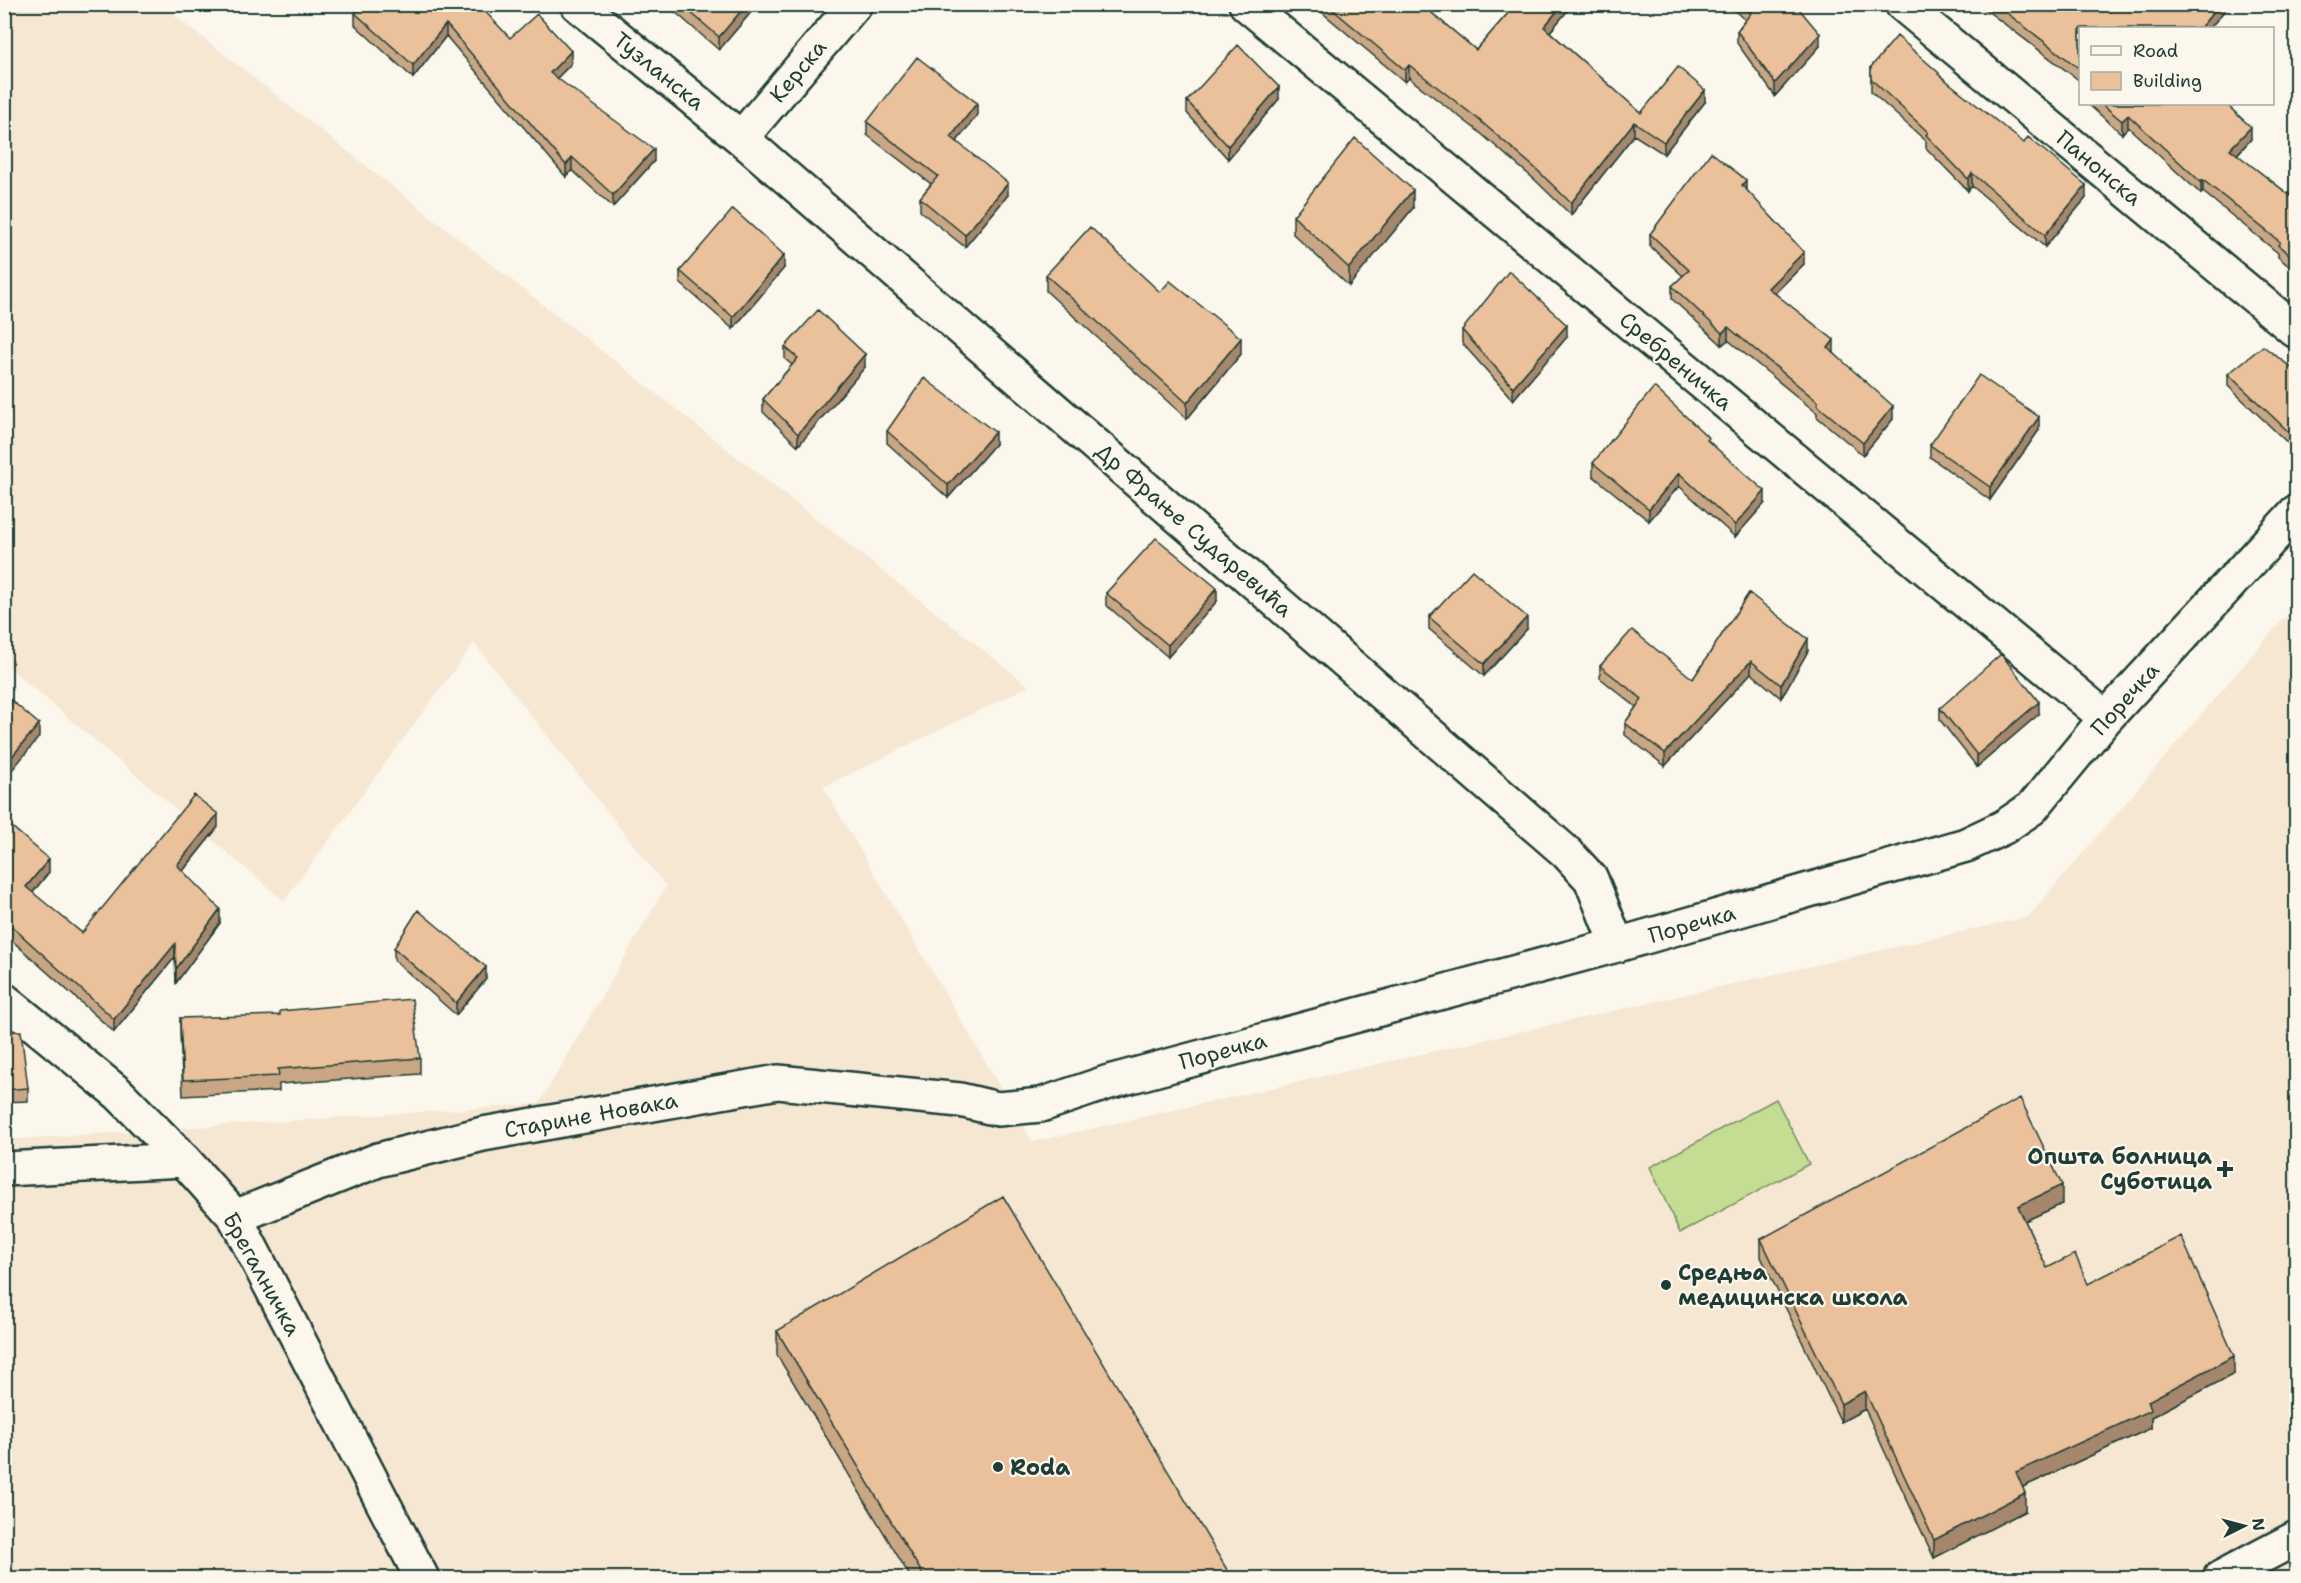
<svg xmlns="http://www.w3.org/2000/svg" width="2301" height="1583" viewBox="0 0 2301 1583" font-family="'Shantell Sans',sans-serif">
<rect width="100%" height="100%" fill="#fbf7ec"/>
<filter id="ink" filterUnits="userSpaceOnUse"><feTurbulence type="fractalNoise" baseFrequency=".0167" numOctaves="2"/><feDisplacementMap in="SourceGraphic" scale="12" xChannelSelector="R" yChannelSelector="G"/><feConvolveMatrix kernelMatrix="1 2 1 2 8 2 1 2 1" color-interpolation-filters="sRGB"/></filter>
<g filter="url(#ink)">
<path fill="#f6e7d3" d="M5,4L161,5L1029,686L823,787L1033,1142L2028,917L2296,604V1578H5V1140L539,1104L666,886L474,643L284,901L5,664Z"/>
<path fill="#c4dd93" stroke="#728d64" stroke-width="1.5" d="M1776,1099L1809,1164L1680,1233L1650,1167Z"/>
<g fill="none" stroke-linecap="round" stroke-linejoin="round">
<defs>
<path id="minor" d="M577,4L741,138L1567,853L1591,879L1617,945
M1246,4L2106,718
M1902,4L2296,331
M741,138L855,4
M4,1000L119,1094L184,1160L235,1217L422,1578
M4,1169L184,1160
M235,1217L378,1160L483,1134L778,1082L960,1100L998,1109L1041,1105L1109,1082L1617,945L1966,845L2004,827L2032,808L2106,718L2296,512"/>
<path id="secondary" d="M2220,1578L2296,1538"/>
</defs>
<use href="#minor" stroke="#1f3d34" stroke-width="38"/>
<use href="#secondary" stroke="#1f3d34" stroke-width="38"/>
<use href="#minor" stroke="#fbf7ec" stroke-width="33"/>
<use href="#secondary" stroke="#fbf7ec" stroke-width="33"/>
</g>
<path fill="#c9a684" stroke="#1f3d34" stroke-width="1.5" d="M363,4L510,38L571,64L557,78L654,161L613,207L572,170L566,177L446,36L413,78L355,25V13Z
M668,4H758L719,50L668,6Z
M1312,4H1421L1476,50L1516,4H1573L1550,32L1641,113L1705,102L1664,154L1634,135L1571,215L1534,179L1478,131L1409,78L1405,82Z
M1727,4H1795L1820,46L1775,96L1737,43V31L1745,20Z
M1978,4H2122L2125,7L2173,11L2230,4L2210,28H2080V81Z
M1871,67L1939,75L2086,198L2045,247L1972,186L1968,191L1926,148V141L1871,92Z
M1279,99L1228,159L1187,113V101Z
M2088,104H2226L2251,139L2237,155L2296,200V272L2278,257V253L2203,192L2201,194L2128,127L2122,134Z
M977,115L957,141L1008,195L965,247L920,211V198L931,184L867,135V122Z
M1746,189L1804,264L1775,293L1834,352V353L1893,419L1863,455L1817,417V413L1728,340L1722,345L1672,299V286L1683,276L1650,246V234Z
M1413,208L1349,286L1293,234V216Z
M784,268L733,329L680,283V271Z
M1046,275L1160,292L1241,354L1187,419L1046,291Z
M1462,330L1567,337L1513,400L1462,343Z
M785,347L865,367L798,446L763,412V399L792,365L785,359Z
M2296,371L2294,449L2228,386V374Z
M2039,430L1990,500L1930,457V445Z
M887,431L995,444L948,498L887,443Z
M1709,441L1765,503L1735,537L1679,486L1649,521L1593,476V463Z
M1106,593L1217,601L1168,657L1106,605Z
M1749,593L1808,651L1781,698L1751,673L1665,766L1625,735V723L1636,707L1600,678V666L1693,679Z
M1429,617L1527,629L1484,676L1429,629Z
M1940,708L2039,714L1977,767L1940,720Z
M4,820L49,872L32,893L82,933L218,827L183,871L220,923L176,983L175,957L114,1032L9,938V940L4,937Z
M394,948L486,979L456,1015L394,960Z
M180,1018L420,1058V1074L279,1084V1091L183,1096L180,1034Z
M4,1032L28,1088V1101L4,1102Z
M2062,1204L2025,1221L2047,1268L2088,1284L2234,1374L2151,1417V1428L2023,1487L2025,1511L1934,1558L1865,1409L1841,1422L1761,1257V1239Z
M777,1331L1232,1578H911L777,1355Z"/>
<path fill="#a4876c" stroke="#1f3d34" stroke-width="1.5" d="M747,4H758L719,50V37Z
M1563,4H1573L1544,39V27Z
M2220,4H2230L2210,28H2200Z
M446,24V36L413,78V65Z
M1820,34V46L1775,96V83Z
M571,51V64L550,85V73Z
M1409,65V78L1405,82V70Z
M1279,87V99L1228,159V146Z
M1705,90V102L1664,154V142Z
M977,103V115L951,149V137Z
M2128,115V127L2122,134V121Z
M1634,122V135L1571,215V203Z
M2251,127V139L2230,162V149Z
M654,149V161L613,207V195Z
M572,157V170L566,177V165Z
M1972,173V186L1968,191V179Z
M1746,180V192L1742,185Z
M2203,180V192L2201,194V182Z
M1008,183V195L965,247V235Z
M2086,185V198L2045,247V235Z
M1413,190V208L1349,286V268Z
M1804,252V264L1768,300V288Z
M784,255V268L733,329V317Z
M1567,325V337L1513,400V387Z
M1728,327V340L1722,345V333Z
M1241,338V354L1187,419V403Z
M1834,340V352L1828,360V348Z
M865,354V367L798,446V434Z
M1893,406V419L1863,455V443Z
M2039,417V430L1990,500V487Z
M995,432V444L948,498V485Z
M2296,435V447L2294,449V437Z
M1679,473V486L1649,521V509Z
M1765,491V503L1735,537V525Z
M1217,588V601L1168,657V645Z
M1527,617V629L1484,676V664Z
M1808,639V651L1781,698V685Z
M1751,661V673L1665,766V753Z
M2039,702V714L1977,767V755Z
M39,724V737L4,780V766Z
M218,814V827L177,878V865Z
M49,859V872L26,901V887Z
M220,909V923L176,983V969Z
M175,944V957L114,1032V1019Z
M486,967V979L456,1015V1003Z
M2062,1185V1204L2018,1224V1206Z
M2234,1356V1374L2151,1417V1428L2016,1490V1472L2148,1401Z
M1865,1391V1409L1841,1422V1404Z
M2025,1493V1511L1934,1558V1540Z"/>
<path fill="#eac19a" stroke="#1f3d34" stroke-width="1.5" d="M363,4H478L510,38L537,14L571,51L550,73L654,149L613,195L572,157L566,165L446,24L413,65L355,13Z
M681,4H747L719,37Z
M1326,4H1421L1476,50L1516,4H1563L1544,27L1641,113L1678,67L1705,90L1664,142L1634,122L1571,203L1534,167L1478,119L1409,65L1405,70Z
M1741,4H1795L1820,34L1775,83L1737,31L1751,13Z
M1995,4H2122L2125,7L2173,11L2179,4H2220L2200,28H2080V69Z
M1897,36L1939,73L1938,74L2024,143L2028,137L2086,185L2045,235L1972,173L1968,179L1926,135L1928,132L1871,79V67Z
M1238,45L1279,87L1228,146L1187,101Z
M917,57L977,103L951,137L1008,183L965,235L920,198L938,176L867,122Z
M2102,104H2226L2251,127L2230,149L2296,200V260L2278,245L2280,242L2203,180L2201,182L2128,115L2122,121Z
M1355,138L1413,190L1349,268L1293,216Z
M1711,152L1746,180L1742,185L1804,252L1768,288L1834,340L1828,348L1893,406L1863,443L1817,405L1818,402L1728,327L1722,333L1672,286L1689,270L1650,234Z
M733,209L784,255L733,317L680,271Z
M1090,227L1160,292L1170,281L1241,338L1187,403L1046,275Z
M1509,271L1567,325L1513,387L1462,330Z
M818,310L865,354L798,434L763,399L798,358L785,347Z
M2263,346L2296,371V435L2294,437L2228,374Z
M1979,375L2039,417L1990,487L1930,445Z
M924,378L995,432L948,485L887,431Z
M1654,387L1709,438L1707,440L1765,491L1735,525L1679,473L1649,509L1593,463Z
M1156,538L1217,588L1168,645L1106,593Z
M1472,570L1527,617L1484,664L1429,617Z
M1749,593L1808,639L1781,685L1751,661L1665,753L1625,723L1642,699L1600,666L1632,630L1693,679Z
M2001,654L2039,702L1977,755L1940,708Z
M5,695L39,724L4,766V696Z
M194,795L218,814L177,865L220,909L176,969L175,944L114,1019L9,924V927L4,923V820L49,859L26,887L82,933Z
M418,910L486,967L456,1003L394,948Z
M412,999L420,1058L278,1069L279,1076L183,1080L180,1018L280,1015V1011Z
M21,1031L28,1088L4,1090V1032Z
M2020,1098L2062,1185L2018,1206L2047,1268L2075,1254L2088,1284L2181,1236L2234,1356L2148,1401L2151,1410L2016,1472L2025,1493L1934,1540L1865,1391L1841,1404L1761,1239Z
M1003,1196L1232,1578H925L777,1331Z"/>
</g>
<g fill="#1f3d34" stroke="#fbf7ec" stroke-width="2">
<path d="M2222 1160h6v6h6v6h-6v6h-6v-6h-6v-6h6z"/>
<circle cx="1666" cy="1285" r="6"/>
<circle cx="998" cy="1467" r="6"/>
</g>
<g text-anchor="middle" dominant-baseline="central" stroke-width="4.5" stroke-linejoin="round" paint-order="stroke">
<g font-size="22" fill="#1f3d34" stroke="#fbf7ec">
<text transform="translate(659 71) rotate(39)">Тузланска</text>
<text transform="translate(798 71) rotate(-50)">Керска</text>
<text transform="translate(2099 168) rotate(40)">Панонска</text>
<text transform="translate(1676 361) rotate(40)">Сребреничка</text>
<text transform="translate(1194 530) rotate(41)">Др Фрање Сударевића</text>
<text transform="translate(2125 699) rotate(-48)">Поречка</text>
<text transform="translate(1692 924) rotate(-16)">Поречка</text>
<text transform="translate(1223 1051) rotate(-15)">Поречка</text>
<text transform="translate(591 1115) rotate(-10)">Старине Новака</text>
<text transform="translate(262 1274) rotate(61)">Брегалничка</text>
</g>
<g font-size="22" font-weight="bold" fill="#1f3d34" stroke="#fbf7ec" text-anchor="start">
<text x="2212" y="1156" text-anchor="end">Општа болница<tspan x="2212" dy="25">Суботица</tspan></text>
<text x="1678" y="1272">Средња<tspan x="1678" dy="25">медицинска школа</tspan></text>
<text x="1010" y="1467">Roda</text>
</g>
</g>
<rect width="2301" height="1583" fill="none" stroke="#fbf7ec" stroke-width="24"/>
<rect x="12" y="12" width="2277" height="1559" fill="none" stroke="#1f3d34" stroke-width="2" filter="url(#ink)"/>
<rect x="2079" y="27" width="195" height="78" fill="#fbf7ec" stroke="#a3ada2" stroke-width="1.5"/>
<rect x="2091" y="46" width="30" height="9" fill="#fbf7ec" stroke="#a3ada2" stroke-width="1.5"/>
<text x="2133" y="57" font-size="18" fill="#1f3d34">Road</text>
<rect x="2091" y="72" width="30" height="18" fill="#eac19a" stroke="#a3ada2" stroke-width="1.5"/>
<text x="2133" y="87" font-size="18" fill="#1f3d34">Building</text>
<g transform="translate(2244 1526) rotate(84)" stroke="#fbf7ec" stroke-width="4.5" paint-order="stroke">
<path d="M0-4.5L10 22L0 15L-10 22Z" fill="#1f3d34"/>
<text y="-9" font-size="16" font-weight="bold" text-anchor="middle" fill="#1f3d34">N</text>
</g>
</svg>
